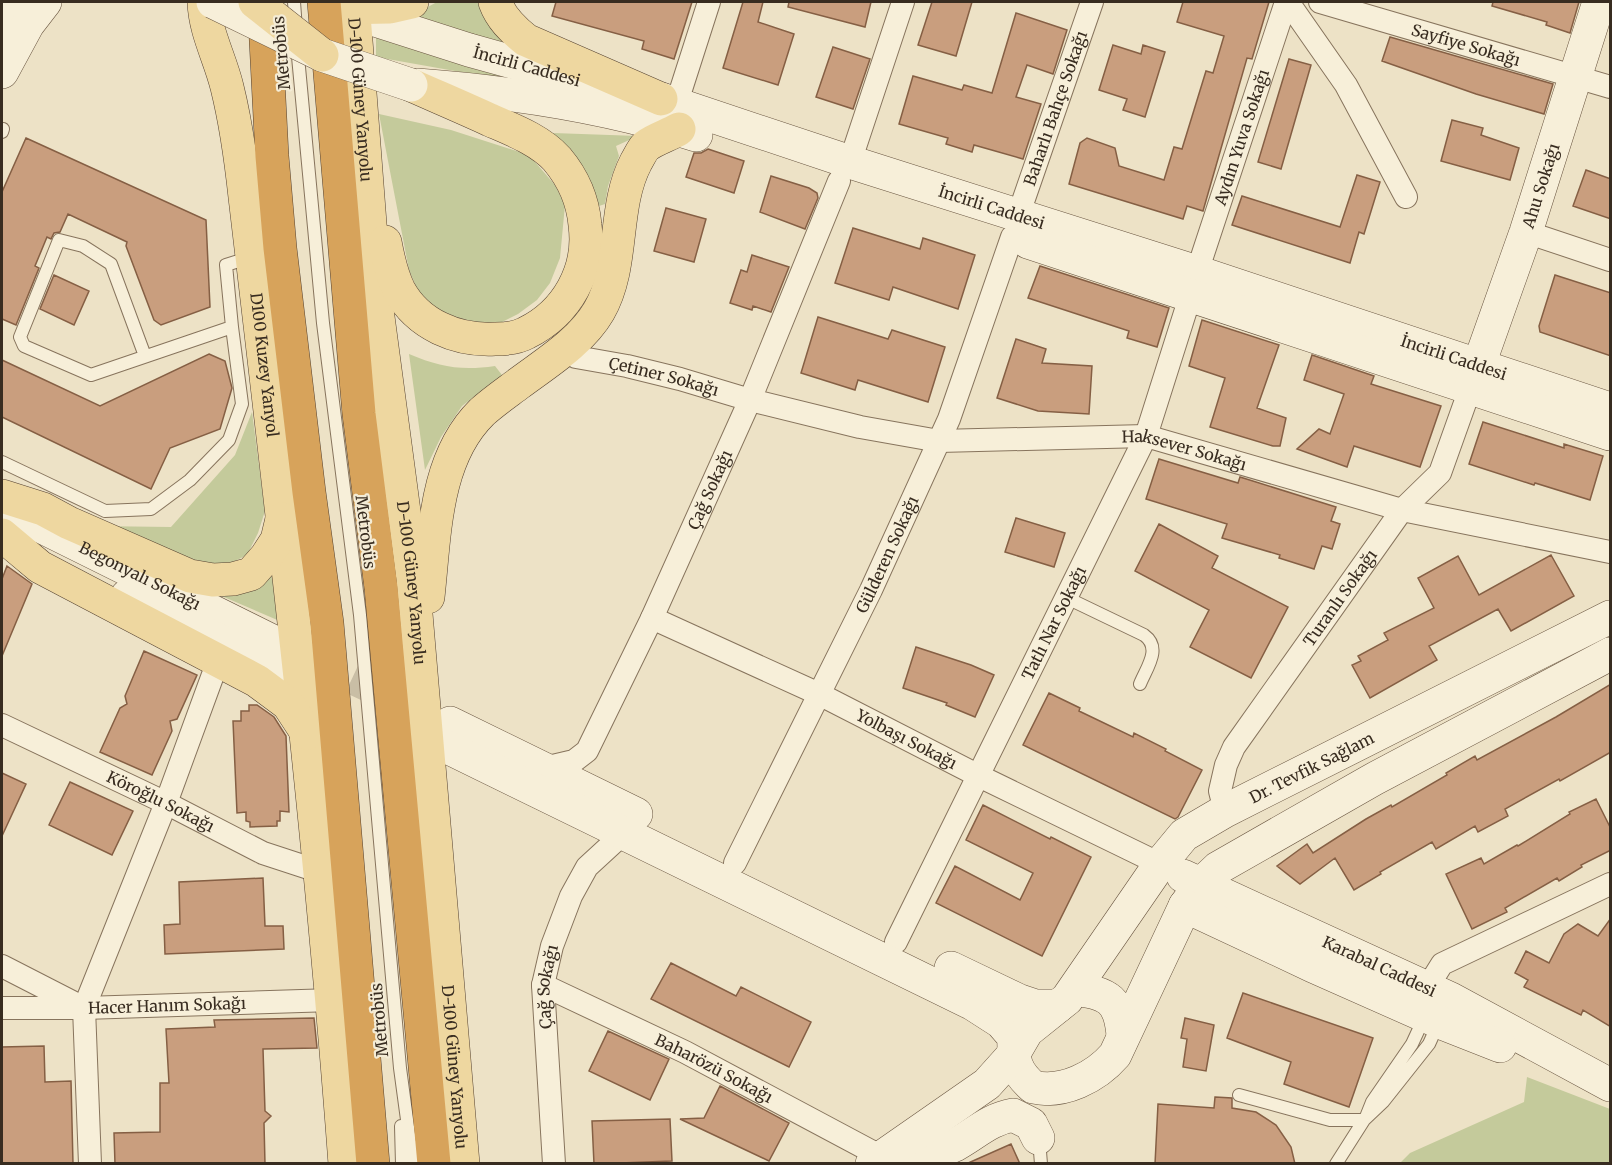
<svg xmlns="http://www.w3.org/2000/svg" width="1612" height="1165" viewBox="0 0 1612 1165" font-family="Merriweather,serif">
<rect width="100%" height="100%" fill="#ede2c6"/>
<path fill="#c4ca9b" d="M437,2H478L479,6L510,45L411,16Z
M376,36L528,84L376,57Z
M379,114L451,130L529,155L555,185L565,205L560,258L550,283L537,300L518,314L500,323H479L455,317L433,307L418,291L409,270Z
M553,133L638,136L616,146L619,156L608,186L605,204L599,206C586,177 576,156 553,133Z
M409,354C440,367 461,371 495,366L502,375L462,406L441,437L425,470Z
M252,412L265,511L258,533L247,555L217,570L94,526L171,527L235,455Z
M276,565L282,622L210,591Z
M1527,1077L1610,1109V1163H1400L1410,1153L1524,1102Z"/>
<path fill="#c99e7e" stroke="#855f44" stroke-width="1.5" d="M556,2H692L674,59L642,49L644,41L552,16Z
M743,2H763L758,22L794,34L778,85L723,68Z
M789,2H871L865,27L788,7Z
M932,2H972L956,56L918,45Z
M1183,2H1269L1252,59L1247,58L1203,211L1187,206L1183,219L1069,184L1080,143L1087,138L1115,148L1119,166L1164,180L1174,147L1182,149L1206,71L1213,73L1224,36L1177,22Z
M1493,2H1579L1570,33L1546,25L1547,22L1492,6Z
M1016,13L1067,30L1053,74L1027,65L1016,97L1041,104L1023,159L974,145L972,152L946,144L948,138L899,124L913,76L962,90L964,85L992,93Z
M1390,37L1553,84L1544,114L1476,94L1382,61Z
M1113,45L1141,54L1143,45L1165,52L1145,117L1123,110L1127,99L1099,90Z
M833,47L870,59L853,109L816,97Z
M1289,59L1311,65L1281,169L1258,162Z
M1452,120L1483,128L1481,135L1519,148L1510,180L1441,161Z
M26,138L206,220L210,307L161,325L154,320L126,246L127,242L68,214L60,232L54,233L51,239L47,237L35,266L39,268L16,325L2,319V192Z
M708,149L744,161L734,193L686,177L694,153H701Z
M1586,170L1611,179V219L1573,206Z
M1357,175L1380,182L1364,234L1359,232L1350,263L1232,225L1242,196L1340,227Z
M771,176L809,188L817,193L818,198L805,229L760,212Z
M666,208L706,219L694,262L654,251Z
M853,228L920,249L923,238L975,255L958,309L893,287L889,300L835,283Z
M752,255L789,267L771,312L753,306L752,310L730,303L741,270L747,272Z
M1040,266L1169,308L1157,347L1127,338L1129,331L1028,298Z
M54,275L89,291L74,325L40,309Z
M1555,275L1611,293V356L1540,332L1539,326Z
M818,317L888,339L892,330L945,347L928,402L858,380L855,390L801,373Z
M1202,320L1279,345L1257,408L1286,418L1280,446H1273L1210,427L1225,378L1189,366Z
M1016,339L1046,349L1042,363L1092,366L1089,414L1038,411L997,398Z
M209,354L225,361L232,388L220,429L170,448L151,489L2,417V360L100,406Z
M1312,355L1374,376L1371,384L1441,406L1420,467L1354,446L1347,467L1297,449L1319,429L1330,434L1344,394L1304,380Z
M1483,422L1564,448V444L1603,456L1590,500L1535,483L1534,485L1469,464Z
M1159,459L1238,483L1240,477L1336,507L1331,521L1340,524L1332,549L1322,546L1314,569L1279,558L1280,555L1222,538L1227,524L1146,499Z
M1016,518L1065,533L1054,567L1005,552Z
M1159,524L1218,556L1212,568L1288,607L1251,678L1190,647L1209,610L1135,571Z
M1551,555L1574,596L1511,631L1498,609L1429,646L1437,660L1370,698L1352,665L1361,661L1358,656L1388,640L1384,633L1434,608L1418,578L1458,556L1479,595Z
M7,566L32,584L2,656V579Z
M916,647L971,665L994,675L975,717L946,705L947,703L903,688Z
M144,651L197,675L177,719L170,721L172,731L152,775L100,752L120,708L127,704L125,696Z
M1611,684V752L1560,781L1559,779L1505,809L1508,816L1478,832L1475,826L1436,849L1432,842L1380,872L1381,874L1354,890L1335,858L1300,884L1277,866L1307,844L1313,853L1366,819L1391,805L1392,807L1447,775L1446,773L1475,756L1477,760L1556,717Z
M1049,693L1080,708L1079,711L1133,737L1134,733L1166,749L1165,751L1202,770L1178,817L1175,819L1023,745Z
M249,705H257L274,717L286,736L289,812L280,811V821H277V826L250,827V822L246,821V812L237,813L233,721H241V711H249Z
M2,773L26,784L2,836Z
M70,782L133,811L112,855L49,825Z
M1596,799L1611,829V850L1581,865L1582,867L1559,881L1557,878L1505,908L1507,912L1472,929L1446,874L1481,858L1484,864L1517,845L1518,846L1570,814L1569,812Z
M983,805L1050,839L1051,837L1091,857L1042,956L936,903L955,866L1020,900L1033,873L966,840Z
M263,878L265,926H283L284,949L165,954L164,925L180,924L179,882Z
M1611,918V1027L1583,1010L1581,1015L1524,987L1528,980L1515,973L1526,951L1549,963L1564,934L1578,924L1598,936Z
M671,963L736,996L741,987L811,1022L789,1067L651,999Z
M1243,993L1373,1038L1349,1107L1284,1084L1291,1062L1227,1038Z
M314,1018L317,1048L263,1049L265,1111L271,1116L264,1123L265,1164H115L114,1133L160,1132V1083H169L166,1029L215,1027L214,1020Z
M1185,1018L1214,1025L1206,1071L1183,1067L1187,1039L1181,1038Z
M608,1031L669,1059L650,1100L589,1071Z
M44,1046L45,1082L71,1081L73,1164H2V1047Z
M720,1086L789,1123L769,1161L680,1119L704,1118Z
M1215,1097L1232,1098V1108L1256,1112L1276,1125L1291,1147L1295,1164H1155L1158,1104L1214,1108Z
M670,1119L672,1161L594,1164L592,1121Z
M1011,1144L1020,1164H966Z"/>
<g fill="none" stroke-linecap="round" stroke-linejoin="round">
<path stroke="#c9bea5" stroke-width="33" stroke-dasharray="33 16" stroke-linecap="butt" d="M308,657L400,700"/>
<defs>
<path id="lane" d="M294,2L296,29
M297,46L323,323L360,615L400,1068L413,1164
M2,132L3,129
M232,327L226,265L251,257
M2,462L105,511L151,509L190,480L229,440L242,404L232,327L91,375L24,346L20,337L59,240L83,246L111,264L145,356
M1067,598L1144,635C1162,648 1147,667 1140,684
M1239,1095L1330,1120H1364
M1366,1117L1372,1102L1412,1044L1425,1016
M401,1126L402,1164
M1039,1139L1041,1164
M1336,1164L1364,1120L1383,1102L1429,1044L1439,1022"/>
<g id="street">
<path d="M1288,2L1346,85L1406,197"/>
<path id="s1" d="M1320,2L1610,87"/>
<path d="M676,105L709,2"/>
<path d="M850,162L903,2"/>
<path id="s2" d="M1018,216L1092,2"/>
<path d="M1526,232L1610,260"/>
<path id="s3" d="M1197,272L1286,2"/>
<path id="s4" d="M576,357L627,366L680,379L750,400L860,427L939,441L1146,436L1402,510L1610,552"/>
<path id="s5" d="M652,618L819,694L979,776L1160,864"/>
<path id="s6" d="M2,725L166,803L263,853L321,872"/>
<path id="s7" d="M544,768L574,761L587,751L652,618L750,400L839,181"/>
<path id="s8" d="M1225,811L1220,791L1226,765L1234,747L1402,510L1440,473L1470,389"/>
<path id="s9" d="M735,863L871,590L949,419L1012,237"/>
<path id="s10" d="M896,942L1146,436L1190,297"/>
<path d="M2,966L80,1006"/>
<path id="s11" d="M543,985L685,1052L882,1157"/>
<path d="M1427,988L1442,964L1610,884"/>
<path id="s12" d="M2,1008H84L333,1000"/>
<path d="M90,1164L84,1008L166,803L218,661"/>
<path id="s13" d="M554,1164L543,985L552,946L571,896L587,867L624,833"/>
</g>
<g id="secondary">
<path id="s14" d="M369,18L469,50L581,81L661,99L850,162L1197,272L1610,409"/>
<path d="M2,20L11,2"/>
<path d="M2,72L28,24L45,2"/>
<path d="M417,85C511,92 606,106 696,135"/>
<path d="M1028,242L1610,434"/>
<path id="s15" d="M1471,387L1526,232L1599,2"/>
<path id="s16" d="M2,507L280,645"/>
<path d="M127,596L276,668"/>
<path d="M450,723L636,814"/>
<path d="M447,747L973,1004L1001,1022L1014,1037C1013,1061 1015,1071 1033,1087C1063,1094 1096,1077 1115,1055L1185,906L1200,885L1218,868L1374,779L1610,654"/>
<path id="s17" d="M1183,876L1451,999L1610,1085"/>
<path d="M1185,906L1313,966L1439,1022L1500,1046"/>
<path d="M951,968L1020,1001L1035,1006H1058"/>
<path d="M1075,989C1108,993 1120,1000 1123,1035"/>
<path d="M918,1154C931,1152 943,1151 955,1145C975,1134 990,1119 1013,1115L1031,1124L1038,1138"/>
<path id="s18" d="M872,1164L987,1084L1013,1055L1027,1031L1067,999L1160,864L1184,835L1225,811L1610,617"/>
</g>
<g id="primary">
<path id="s19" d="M204,2C205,32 220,58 227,87C236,123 241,160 245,197C283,519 321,840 345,1164"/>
<path id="s20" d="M353,2L376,302L413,579L463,1164"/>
<path d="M495,2C501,18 512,29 526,40L661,99"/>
<path d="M336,8L390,7L412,2"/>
<path d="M385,242C388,258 392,276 399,290C418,325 457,341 495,339C505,339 517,338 526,333C567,313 591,270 585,225C583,201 573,178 557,159C540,140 513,130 490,120C464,108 438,97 411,85"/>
<path d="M2,496L43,509L69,523L190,576L213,580L233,579L251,574L266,557L277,540L282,519"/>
<path d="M2,535L40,567L257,681L288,704L307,733"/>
<path d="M428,597C435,535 434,459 482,412C493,402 506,393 518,384C546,363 581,342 599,311C625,266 612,208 636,162C639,157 642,150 646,146C655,139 669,135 679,129"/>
</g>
<path id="highway" d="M264,2L272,156L280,248L309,492L327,623L373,1164
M324,2L359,414L381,588L434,1164"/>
</defs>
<use href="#lane" stroke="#87745d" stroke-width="14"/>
<use href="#street" stroke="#87745d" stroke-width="24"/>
<use href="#secondary" stroke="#695540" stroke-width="34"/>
<use href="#primary" stroke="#554231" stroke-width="34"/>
<use href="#highway" stroke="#554231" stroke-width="34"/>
<use href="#lane" stroke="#f7efd9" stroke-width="12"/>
<use href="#street" stroke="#f7efd9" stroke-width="22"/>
<use href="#secondary" stroke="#f7efd9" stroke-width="33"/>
<use href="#primary" stroke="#eed7a0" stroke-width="33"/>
<use href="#highway" stroke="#d7a35b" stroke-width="33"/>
<defs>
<path id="secondary-bridge" d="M213,2L322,55L411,85"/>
<path id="primary-bridge" d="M255,2L322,55"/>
</defs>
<use href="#secondary-bridge" stroke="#695540" stroke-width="34" stroke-linecap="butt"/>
<use href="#primary-bridge" stroke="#554231" stroke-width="34" stroke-linecap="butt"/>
<use href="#secondary-bridge" stroke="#f7efd9" stroke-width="33"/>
<use href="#primary-bridge" stroke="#eed7a0" stroke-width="33"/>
</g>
<g text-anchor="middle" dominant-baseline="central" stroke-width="4.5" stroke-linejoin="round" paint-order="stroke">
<g font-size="16" fill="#382c20" stroke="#f4ecd6">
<text stroke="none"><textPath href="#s1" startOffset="152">Sayfiye Sokağı</textPath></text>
<text transform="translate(281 53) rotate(-95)">Metrobüs</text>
<text stroke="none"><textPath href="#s14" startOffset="165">İncirli Caddesi</textPath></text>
<text stroke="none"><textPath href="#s20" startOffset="98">D-100 Güney Yanyolu</textPath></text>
<text stroke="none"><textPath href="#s2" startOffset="114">Baharlı Bahçe Sokağı</textPath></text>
<text stroke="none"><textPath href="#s3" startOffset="142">Aydın Yuva Sokağı</textPath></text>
<text stroke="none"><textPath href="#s15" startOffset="213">Ahu Sokağı</textPath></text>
<text stroke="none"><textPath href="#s14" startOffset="651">İncirli Caddesi</textPath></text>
<text stroke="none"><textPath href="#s14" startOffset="1137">İncirli Caddesi</textPath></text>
<text stroke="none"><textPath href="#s19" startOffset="369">D100 Kuzey Yanyol</textPath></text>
<text stroke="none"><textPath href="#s4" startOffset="90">Çetiner Sokağı</textPath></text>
<text stroke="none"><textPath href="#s4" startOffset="620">Haksever Sokağı</textPath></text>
<text stroke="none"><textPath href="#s7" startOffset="336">Çağ Sokağı</textPath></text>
<text transform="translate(366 532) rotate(83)">Metrobüs</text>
<text stroke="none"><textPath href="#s9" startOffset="344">Gülderen Sokağı</textPath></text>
<text stroke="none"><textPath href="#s16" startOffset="154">Begonyalı Sokağı</textPath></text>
<text stroke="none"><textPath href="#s20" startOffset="584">D-100 Güney Yanyolu</textPath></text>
<text stroke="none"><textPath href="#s8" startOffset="250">Turanlı Sokağı</textPath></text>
<text stroke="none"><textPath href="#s10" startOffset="356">Tatlı Nar Sokağı</textPath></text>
<text stroke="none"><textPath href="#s5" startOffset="282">Yolbaşı Sokağı</textPath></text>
<text stroke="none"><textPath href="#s18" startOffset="604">Dr. Tevfik Sağlam</textPath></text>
<text stroke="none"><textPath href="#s6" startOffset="176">Köroğlu Sokağı</textPath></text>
<text stroke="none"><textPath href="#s17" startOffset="216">Karabal Caddesi</textPath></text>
<text stroke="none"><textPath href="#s13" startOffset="178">Çağ Sokağı</textPath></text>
<text stroke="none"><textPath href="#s12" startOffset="165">Hacer Hanım Sokağı</textPath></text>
<text transform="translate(379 1020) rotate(-95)">Metrobüs</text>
<text stroke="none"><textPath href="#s20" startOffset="1070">D-100 Güney Yanyolu</textPath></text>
<text stroke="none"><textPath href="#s11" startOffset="190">Baharözü Sokağı</textPath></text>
</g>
</g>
<rect width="1612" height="1165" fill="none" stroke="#382c20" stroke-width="6"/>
</svg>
